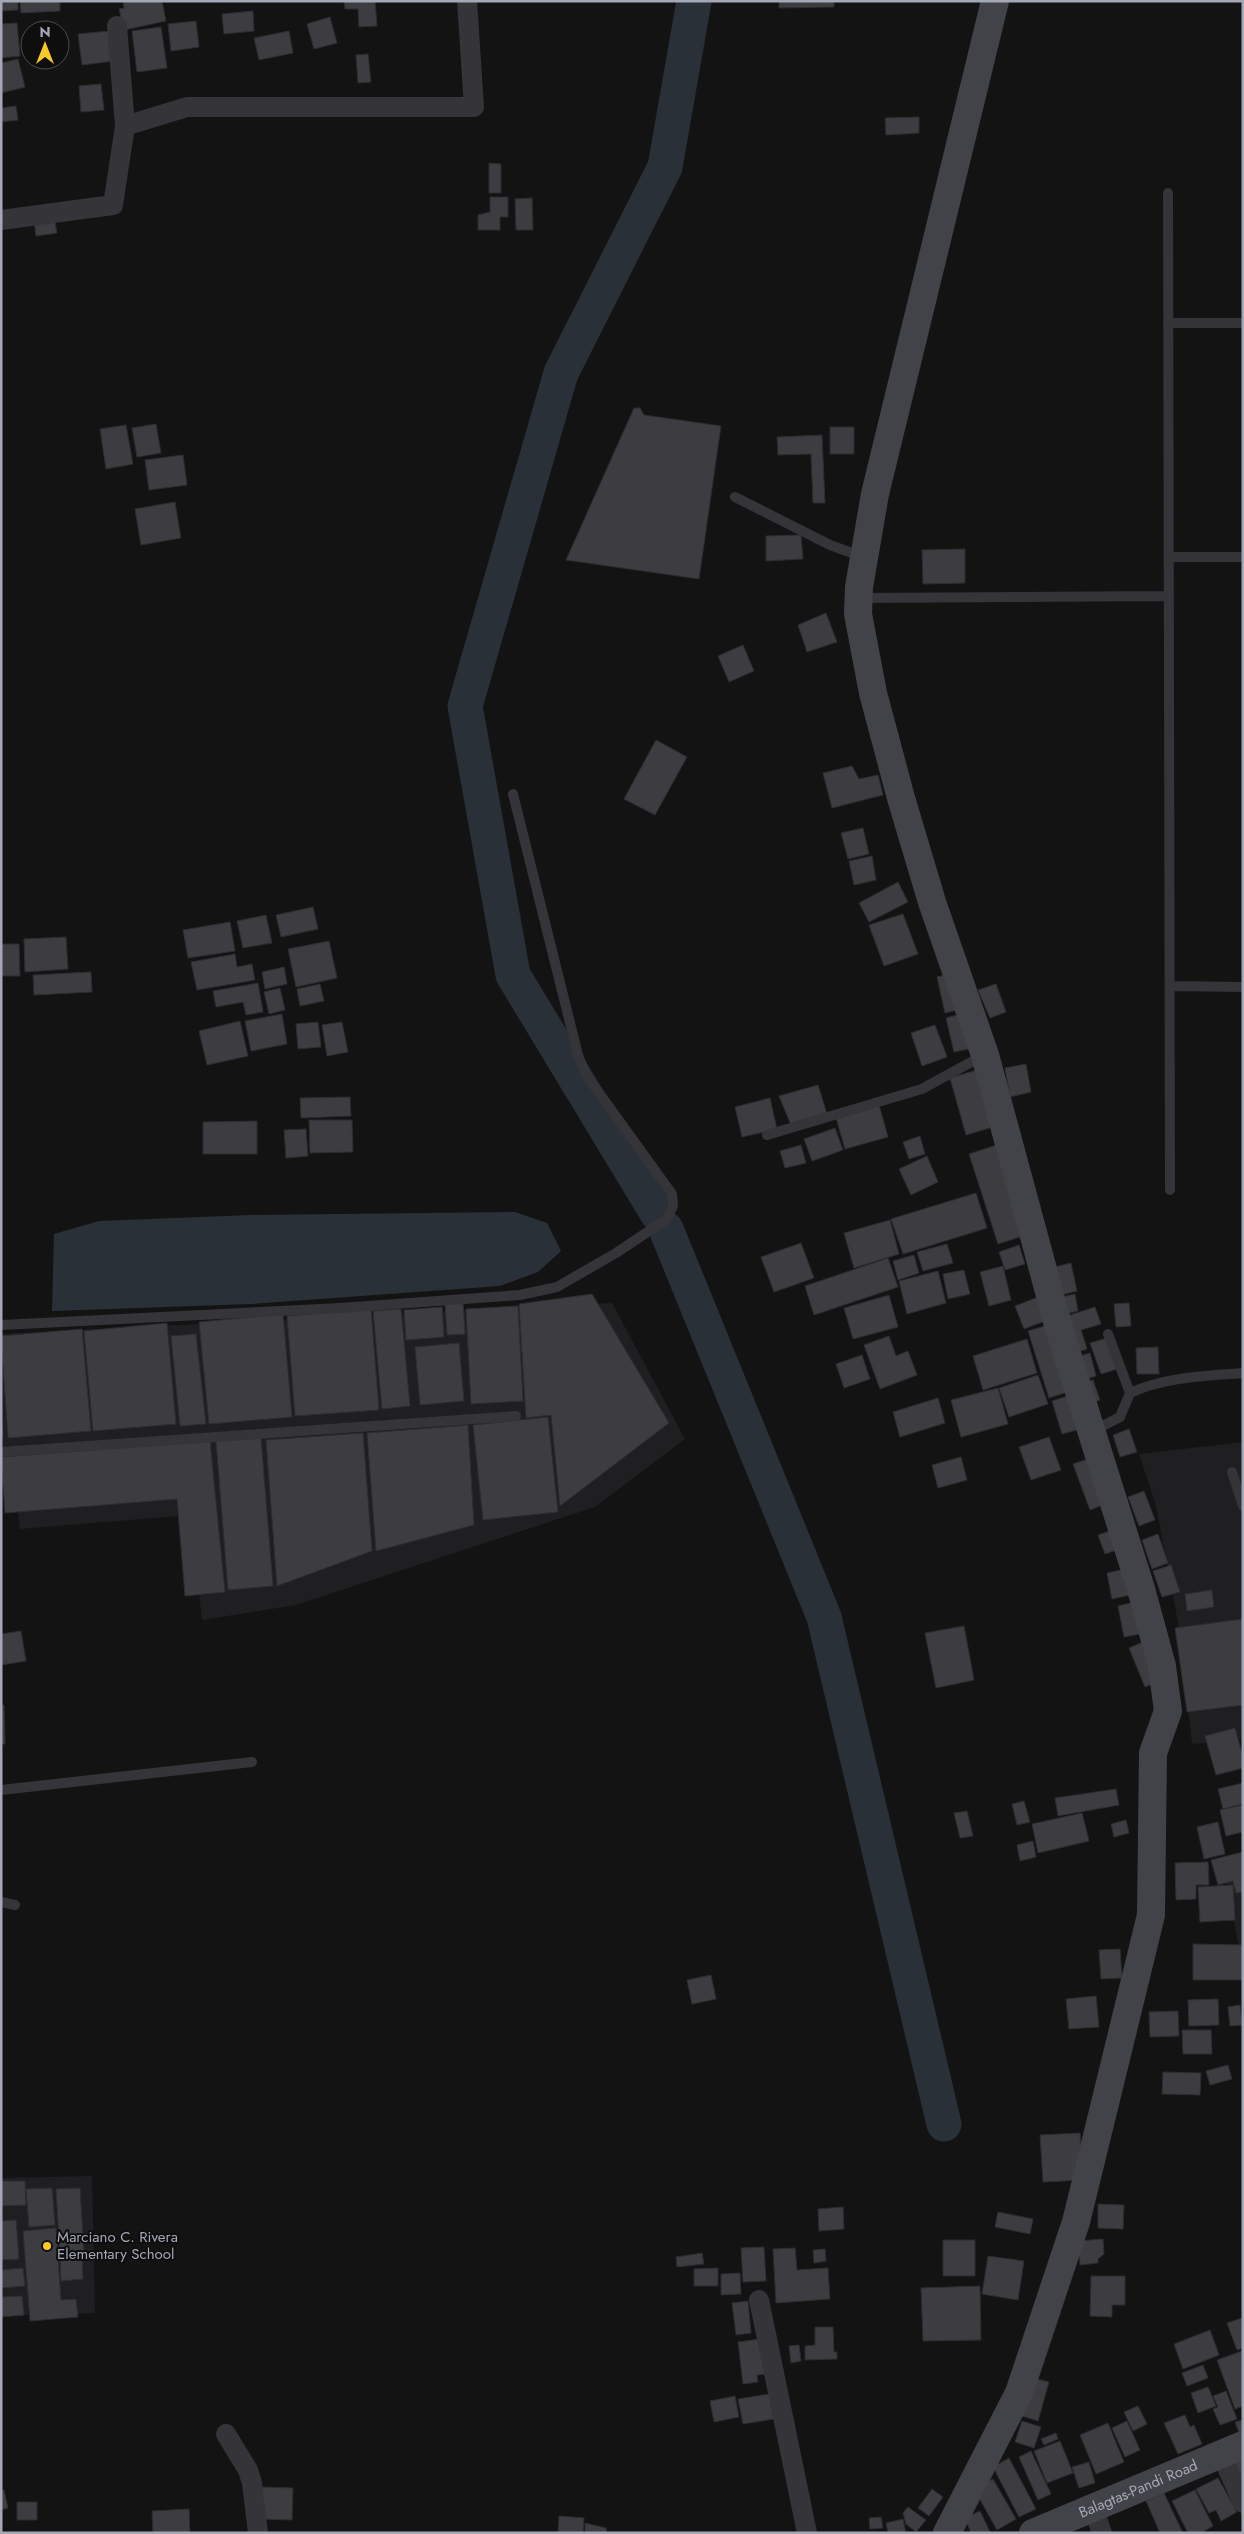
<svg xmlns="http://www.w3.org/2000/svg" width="1244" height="2534" viewBox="0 0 1244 2534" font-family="Jost,sans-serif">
<rect width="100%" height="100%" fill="#131314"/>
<path fill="#1f1f21" d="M612,1303L685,1439L595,1507L296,1605L202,1620L190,1515L20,1529L15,1489H1V1334Z
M1243,1442V1739L1192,1744L1179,1628L1156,1506L1139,1454Z
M1243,1873V1952H1240L1225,1879Z
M92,2176L95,2313L1,2316V2178Z"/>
<path fill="#293038" d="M515,1212L547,1223L561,1251L538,1272L500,1286L252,1304L52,1311L54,1234L99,1221L251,1215Z"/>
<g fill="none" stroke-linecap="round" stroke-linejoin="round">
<path stroke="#293038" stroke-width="35" d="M657,1213L513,975L465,706L561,373L665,167L694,1
M666,1229L824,1617L944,2124"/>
</g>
<path fill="#3d3d41" stroke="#2d2d30" d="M1,1H18V10L1,11Z
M20,1H60V11L21,13Z
M123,1H162L166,21L124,30L119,9L124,8Z
M344,1H375L377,26L359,27L358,9H345Z
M779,1H834V7L779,8Z
M253,11L254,31L224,34L222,14Z
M330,17L337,43L314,49L307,24Z
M196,21L199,47L171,51L168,24Z
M17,23L20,56L1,58V24Z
M161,27L167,68L137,72L132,31Z
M110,31L114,61L82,65L78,34Z
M289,31L293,53L259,60L254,38Z
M368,54L371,82L358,83L356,55Z
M18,59L25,87L1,93V63Z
M101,84L104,110L81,112L79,86Z
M16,106L18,120L1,122V108Z
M919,117V133L886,135L885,118Z
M489,163L501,164V193H489Z
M490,197H508V217H500V230H478V215L490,212Z
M532,198L533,230H516L515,199Z
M54,217L57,233L36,236L34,221Z
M634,408H640L644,415L721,426L699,579L566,560Z
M156,424L161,453L137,457L132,428Z
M126,425L133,464L106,469L100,429Z
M830,427H854V454H830Z
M822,435L825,503H813L811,454L778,455L777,437Z
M183,455L187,485L149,490L145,460Z
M175,502L181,538L141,545L135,509Z
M801,535L803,559L766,561V536Z
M965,549V583L923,584L922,550Z
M826,613L837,642L807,652L798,625Z
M743,645L754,671L729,682L718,656Z
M656,740L687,757L655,815L624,799Z
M852,766L859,779L878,775L883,795L832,808L823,773Z
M863,828L869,854L848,859L841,833Z
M872,856L876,880L854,885L849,861Z
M898,882L908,902L869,922L859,903Z
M313,907L318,929L281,937L276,915Z
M903,914L918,954L884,966L869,925Z
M266,915L272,943L243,948L237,921Z
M230,922L235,951L188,958L183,930Z
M66,937L68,969L25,972L24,939Z
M329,941L337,978L296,987L288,949Z
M1,944H19L20,976H1Z
M235,954L237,967L252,964L255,980L197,990L191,962Z
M284,967L287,984L265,989L262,972Z
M91,972L92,992L34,995L33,975Z
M953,973L961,1009L945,1013L937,977Z
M258,983L263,1012L246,1015L243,1002L216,1007L213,991Z
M320,984L324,1001L300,1006L297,989Z
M996,984L1006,1012L990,1018L978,990Z
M280,988L285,1010L269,1014L264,992Z
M965,1013L973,1048L954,1052L946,1018Z
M282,1014L287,1044L251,1051L245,1021Z
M240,1021L248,1056L207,1065L199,1031Z
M318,1022L321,1047L298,1049L296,1024Z
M342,1022L348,1052L327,1056L322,1025Z
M935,1025L947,1057L922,1066L911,1033Z
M1026,1064L1031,1092L1010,1097L1005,1068Z
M977,1070L993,1127L966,1135L950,1078Z
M818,1085L827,1114L791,1125L779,1096Z
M350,1097L351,1116L301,1118L300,1098Z
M770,1098L777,1129L742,1137L735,1107Z
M879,1105L888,1137L845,1149L836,1118Z
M309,1120H352L353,1152L310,1153Z
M257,1121V1154H203V1122Z
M835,1128L843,1150L812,1161L804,1139Z
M306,1129L308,1156L286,1158L284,1130Z
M920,1136L925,1154L909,1159L903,1142Z
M1000,1144L1029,1234L998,1244L969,1154Z
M801,1145L806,1163L785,1168L780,1151Z
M927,1156L938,1182L911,1195L899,1169Z
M976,1193L987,1228L903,1254L891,1219Z
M890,1220L899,1254L854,1268L844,1233Z
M801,1243L814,1278L774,1292L761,1257Z
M947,1244L953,1263L923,1271L917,1252Z
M1019,1245L1025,1264L1005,1270L999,1252Z
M914,1255L919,1273L898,1280L893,1261Z
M888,1258L898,1287L814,1315L805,1286Z
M1071,1263L1077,1291L1057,1296L1050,1268Z
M1003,1266L1011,1300L989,1306L980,1272Z
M964,1270L970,1294L948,1299L943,1274Z
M938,1271L946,1303L907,1314L899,1281Z
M592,1294L669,1423L560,1506L551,1415L526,1418L519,1304Z
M1075,1294L1078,1311L1062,1315L1058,1298Z
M889,1295L898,1327L853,1339L844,1308Z
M1041,1296L1050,1319L1024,1329L1015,1306Z
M463,1303L465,1334L447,1335L445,1304Z
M1129,1303L1131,1326L1116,1327L1114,1304Z
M518,1306L523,1401L471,1404L466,1309Z
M442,1307L444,1337L406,1340L404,1310Z
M1095,1307L1101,1324L1081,1330L1087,1349L1075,1353L1064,1317Z
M371,1309L379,1410L295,1416L287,1316Z
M401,1309L410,1406L382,1409L373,1311Z
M283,1314L292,1417L209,1424L199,1322Z
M167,1323L176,1424L93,1431L84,1331Z
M1052,1324L1074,1390L1049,1398L1028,1331Z
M82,1329L91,1431L8,1438L1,1336Z
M196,1334L206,1424L180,1426L171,1336Z
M889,1336L896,1356L908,1351L917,1375L880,1389L864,1345Z
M1107,1338L1117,1369L1101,1374L1090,1343Z
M1027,1339L1037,1373L983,1390L973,1356Z
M459,1343L464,1401L420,1405L415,1347Z
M1158,1347L1159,1374H1137L1136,1348Z
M1090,1353L1096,1376L1083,1380L1076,1357Z
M862,1355L870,1379L844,1388L836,1364Z
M1038,1375L1048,1404L1009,1417L999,1388Z
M1093,1380L1100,1400L1089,1404L1082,1383Z
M998,1388L1008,1424L961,1437L951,1400Z
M1074,1394L1084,1428L1062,1434L1052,1401Z
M938,1398L945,1423L900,1437L893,1412Z
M1,1408L3,1437H1Z
M548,1417L558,1512L483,1520L473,1425Z
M468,1425L474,1525L376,1551L367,1433Z
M1129,1429L1137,1452L1120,1457L1113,1435Z
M363,1433L372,1551L277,1586L266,1440Z
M1049,1437L1061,1470L1031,1480L1019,1447Z
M261,1438L273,1586L228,1590L216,1441Z
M210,1441L225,1592L185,1596L177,1499L5,1513L1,1457Z
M961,1457L967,1480L938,1488L932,1465Z
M1088,1459L1105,1504L1090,1510L1073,1464Z
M1144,1491L1155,1520L1139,1526L1128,1497Z
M1116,1529L1122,1548L1105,1554L1098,1535Z
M1158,1534L1168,1563L1152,1569L1142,1540Z
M1171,1565L1180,1592L1162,1597L1153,1571Z
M1130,1568L1135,1594L1112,1599L1107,1573Z
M1212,1590L1214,1607L1187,1611L1185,1594Z
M1139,1601L1146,1633L1124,1637L1118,1606Z
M1243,1619V1705L1187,1712L1175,1628Z
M964,1626L974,1680L936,1688L925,1633Z
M21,1631L26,1661L1,1665V1634Z
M1143,1642L1159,1682L1145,1687L1129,1648Z
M1,1705H4L5,1744H1Z
M1235,1728L1243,1757V1768L1216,1775L1205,1736Z
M1243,1783V1804L1223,1809L1218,1789Z
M1116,1789L1119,1805L1058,1816L1055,1798Z
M1024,1801L1030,1822L1017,1825L1012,1804Z
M1243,1805V1832L1226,1836L1220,1810Z
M967,1811L973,1836L960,1838L954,1813Z
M1082,1813L1089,1841L1038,1853L1032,1824Z
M1126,1820L1129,1833L1114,1837L1111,1824Z
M1218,1822L1225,1854L1204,1859L1197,1827Z
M1033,1841L1036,1857L1020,1861L1017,1845Z
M1243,1852V1892L1236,1893L1233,1881L1218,1885L1211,1860Z
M1208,1862L1209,1885H1196V1899L1176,1900L1175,1863Z
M1233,1885L1235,1920L1200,1922L1198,1887Z
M1193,1944L1243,1945V1980H1193Z
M1120,1949L1122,1978L1101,1979L1099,1950Z
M711,1975L716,1999L692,2004L687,1980Z
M1096,1996L1099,2027L1069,2029L1066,1999Z
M1218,1999L1219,2025L1189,2026L1188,2000Z
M1240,2005L1242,2025L1230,2026L1228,2007Z
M1178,2011L1179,2036L1150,2037L1149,2012Z
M1182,2030H1211L1212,2054H1183Z
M1228,2065L1232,2079L1210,2085L1206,2071Z
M1163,2072L1201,2073L1200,2095L1162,2094Z
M1080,2133L1082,2180L1043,2182L1040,2135Z
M1,2181H25L26,2205L1,2206Z
M52,2188L55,2225L29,2227L26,2189Z
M80,2188L84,2254L60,2255L56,2189Z
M1098,2204L1124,2205L1123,2229L1098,2228Z
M843,2207L844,2229L819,2231L818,2209Z
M998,2212L1033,2219L1030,2234L995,2227Z
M16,2220L19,2259L1,2260V2221Z
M56,2228L61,2300L76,2299L78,2317L30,2321L23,2231Z
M1103,2239L1104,2254L1098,2259V2263L1080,2265L1078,2241Z
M943,2240H975V2276H943Z
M764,2247L766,2281L743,2282L741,2248Z
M795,2248L797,2270L828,2268L830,2299L776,2303L773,2249Z
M825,2249L826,2261L814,2263L813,2250Z
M702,2253L704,2264L677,2267L676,2257Z
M988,2256L1024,2261L1018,2300L982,2294Z
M82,2257L83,2279L61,2281L60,2258Z
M23,2268L25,2286L1,2288V2270Z
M718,2268V2286H694V2269Z
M740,2273L741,2294L721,2295V2274Z
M1091,2276H1125V2305H1112V2317L1090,2316Z
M980,2286L981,2340L923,2341L921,2288Z
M22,2296L24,2315L1,2317V2297Z
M748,2301L751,2333L736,2335L732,2303Z
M1242,2318L1243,2348L1237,2350L1227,2323Z
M815,2327H833L834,2352H837V2359L805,2360V2346L815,2345Z
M1210,2330L1219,2355L1183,2369L1174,2344Z
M760,2339L765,2374L757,2375L758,2382L743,2384L738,2342Z
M799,2345L801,2361L791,2363L789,2346Z
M1242,2351L1243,2406L1235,2409L1217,2360Z
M1203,2365L1208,2378L1187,2386L1182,2373Z
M1033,2378L1049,2382L1038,2421L1022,2416Z
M1208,2387L1216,2406L1198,2413L1191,2393Z
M1226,2391L1237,2419L1220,2425L1213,2409L1218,2407L1213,2396Z
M769,2394L774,2419L743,2424L738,2399Z
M735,2396L739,2417L714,2422L710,2401Z
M1138,2406L1147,2424L1133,2431L1124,2412Z
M1185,2415L1190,2427L1194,2425L1202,2444L1178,2454L1164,2423Z
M1243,2420V2434L1240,2435L1235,2422Z
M1022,2421L1041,2427L1034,2448L1015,2442Z
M1127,2421L1140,2450L1125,2457L1112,2428Z
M1108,2423L1124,2462L1096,2474L1080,2435Z
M1056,2433L1058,2439L1044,2445L1041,2439Z
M1060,2441L1073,2473L1047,2483L1034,2451Z
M1243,2448V2485L1227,2454Z
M1031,2451L1051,2494L1038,2500L1019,2457Z
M1009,2458L1036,2509L1019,2517L993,2467Z
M1089,2462L1095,2483L1079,2488L1072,2467Z
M1218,2478L1237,2512L1221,2521L1216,2510L1209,2513L1196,2489Z
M993,2479L1016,2519L997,2530L974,2489Z
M260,2487L293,2488L292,2520L259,2519Z
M932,2489L943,2497L929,2516L918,2508Z
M1,2490H4L8,2508L1,2510Z
M1195,2490L1213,2526L1201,2533H1188L1172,2501Z
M1164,2493L1183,2533H1160L1146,2501Z
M17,2502H37V2520H17Z
M908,2507L926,2520L916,2532L906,2524L903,2513Z
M189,2509L190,2533H153L152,2511Z
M980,2511L990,2532L971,2533L965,2518Z
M559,2516L584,2518L583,2533H558Z
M881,2517L883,2528L870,2529L869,2518Z
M903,2519L906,2533H888L886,2523Z
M585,2523L606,2528L607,2533H585Z"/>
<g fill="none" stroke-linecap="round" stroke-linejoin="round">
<path stroke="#343439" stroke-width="10" d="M1168,193L1170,1190
M1168,323H1243
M735,497L830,545L863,557
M1169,557H1243
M860,598L1169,596
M1170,986L1243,987
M767,1135L922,1089L984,1055
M1,1325L340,1308L520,1295L557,1287L616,1253L667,1219L673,1206L672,1194L586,1075L578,1055L513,794
M1108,1334L1130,1393
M1093,1431L1120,1417L1130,1393C1165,1377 1205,1376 1243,1373
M1,1452L516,1416
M1232,1472L1243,1506
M1,1790L252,1762
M1,1902L15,1905"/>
<path stroke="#343439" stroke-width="20" d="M125,126L187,107H474L467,1
M1,220L113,205L125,126L117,26
M759,2300L807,2533
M226,2434L248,2470L252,2483L258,2533
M1221,2454L1243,2503
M1093,2508L1102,2533"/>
<g stroke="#424349" stroke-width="28">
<path d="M947,2533L1019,2393L1076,2222L1151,1915L1153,1753L1168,1711L1162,1666L1141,1589L1058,1325L985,1055L932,902L901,798L873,693L858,614L859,587L875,494L995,1"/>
<path id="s1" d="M1033,2533L1243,2445"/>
</g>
</g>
<circle fill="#f6c929" stroke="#0e0e0f" stroke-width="2" cx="47" cy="2246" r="5"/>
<g text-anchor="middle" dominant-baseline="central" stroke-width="4" stroke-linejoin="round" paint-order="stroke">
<g font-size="15" fill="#a4a7b5" stroke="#0e0e0f" text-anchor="start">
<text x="57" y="2237">Marciano C. Rivera<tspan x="57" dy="17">Elementary School</tspan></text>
</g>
<g font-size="15" fill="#a4a7b5" stroke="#0e0e0f">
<text stroke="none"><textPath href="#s1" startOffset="114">Balagtas-Pandi Road</textPath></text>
</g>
</g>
<rect width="1244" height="2534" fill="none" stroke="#a4a7b5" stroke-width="5"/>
<g transform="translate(45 45)"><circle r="24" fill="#0e0e0f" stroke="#4a4b51"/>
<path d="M0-4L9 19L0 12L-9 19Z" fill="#f6c929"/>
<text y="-8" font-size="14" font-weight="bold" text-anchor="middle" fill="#a4a7b5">N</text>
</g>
</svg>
